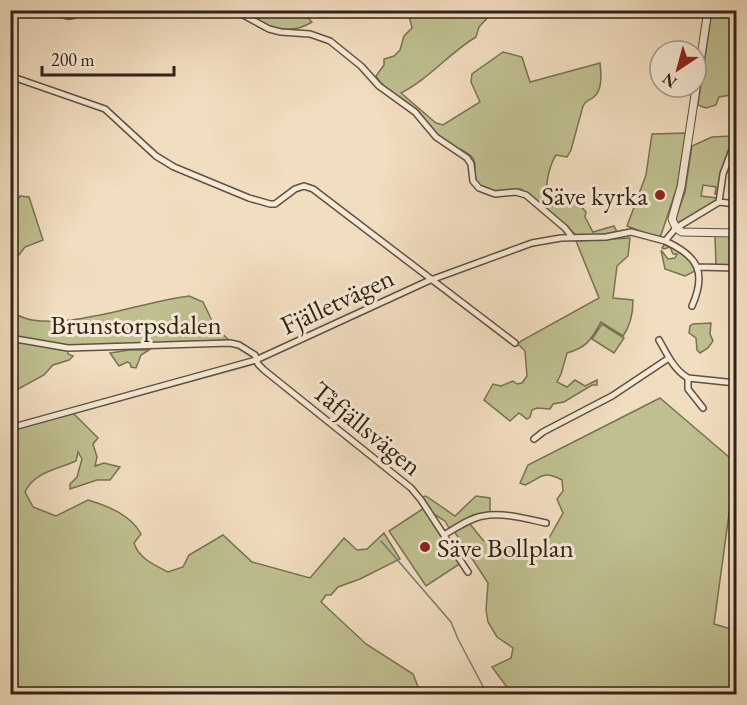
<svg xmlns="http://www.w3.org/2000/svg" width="747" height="705" viewBox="0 0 747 705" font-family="'EB Garamond',serif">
<rect width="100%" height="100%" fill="#f1ddbf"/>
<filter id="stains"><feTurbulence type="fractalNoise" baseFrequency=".00333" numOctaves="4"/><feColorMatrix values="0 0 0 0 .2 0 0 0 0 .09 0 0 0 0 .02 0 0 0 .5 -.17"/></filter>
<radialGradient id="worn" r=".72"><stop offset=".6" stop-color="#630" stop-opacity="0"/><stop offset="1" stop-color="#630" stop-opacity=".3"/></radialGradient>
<path fill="#bfbf8f" stroke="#787154" stroke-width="1.5" d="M238,11H309L305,15L312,22C285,39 263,23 238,11Z
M408,11H494L479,27L476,37C449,53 429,79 401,93L436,123L443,125L480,102L471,82L472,74L503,52L522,57L530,82L600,63C601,73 603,89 594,97C589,101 586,100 583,106L571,150L567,157L556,155C548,167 545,189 546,203L552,206L569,199L579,204L586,212L585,217L593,232L614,226L617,232L593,236L576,235L521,189C507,188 493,195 480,186C469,179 480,164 471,156C463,149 451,146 443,140C432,131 425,118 414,109C402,97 384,91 376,76L384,65V59L394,56L400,50L404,36L412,28Z
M712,11H736V94L719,97L716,105L706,108L698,105Z
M686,133L677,187L661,235L658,238L627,226L646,175L652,134Z
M732,136L734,138L720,175L718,195L715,194L716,187L703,185L701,196L717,198V201L678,224L676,218L685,192L692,146L712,137Z
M20,196L29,197L43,240L25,247L11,265V229H14L17,221L13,207Z
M715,236H736V265H716Z
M630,238L628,256L617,266L613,298L633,300C633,313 631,325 623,336L601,322C591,339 588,347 567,353L561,374L557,382L567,387L575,380L585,386L597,380V385H592L564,402L553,404L550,409L537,408L532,410L530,417L527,419L519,413L510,421L484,400L493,384L501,386L513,381L517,384L522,383L527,376L525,351L518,344L521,341L599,298L576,241Z
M664,245C680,244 688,258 697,270L685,276L665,269L661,250L668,259L675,258L677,254H673L670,247L664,249L662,248Z
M189,296L203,302L215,327L229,340L67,347L68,354L73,356L69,360L53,365L44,375L11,393V312C17,315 25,319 32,320C79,327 142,302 189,296Z
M711,323L710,334L713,341L708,348L700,353L697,350L696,338L689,333L690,326L693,324Z
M602,324L624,338L614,353L592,339Z
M129,350H149L141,355L136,368L131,367L130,363L127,362L119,366L110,353Z
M660,398L736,463L714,624L734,630L736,634C736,655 740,676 729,694H620L611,690L598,694H512L492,667L511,658L513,648L497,637L488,622L486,610L488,583L454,531L470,524L482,539L495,549L520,547L536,550L544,547L563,513L557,499L563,491L562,480C543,470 542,477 525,485L520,483L528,465Z
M71,411L98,438L93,444L97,457L95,466L104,463L120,467L110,480H97L70,489V484L77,477L82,459L78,452L76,461C58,469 34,472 25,492L33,507L56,516L88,500C108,506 131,515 141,534L134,543C139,559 155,565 168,572L183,567L189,555L223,535L252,562L310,578L344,538L357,550L367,549L384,533L400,559L360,579L338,587L331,595H326L321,602L366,644L413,674L421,694H11L10,431Z
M426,496L455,516L476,496L490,498V512L473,515L449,528L445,521L432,513L422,497Z
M424,508L461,563L426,586L389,531Z"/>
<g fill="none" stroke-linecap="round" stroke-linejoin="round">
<path stroke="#707e76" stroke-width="1.5" d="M381,541L451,622L458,639L487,694"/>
<defs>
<path id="minor" d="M55,10C65,16 72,20 80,10
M234,10L269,29L281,32L310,34L330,41L361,66L379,86L415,112L436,137L467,158L471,164L473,181L479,188L495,194L516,192L526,195L565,228L572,237
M10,76L105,109L156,156L174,167L249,198L270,204H275L295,189L304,186L313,189L515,343
M719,202L723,174L736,139
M665,241C698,256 707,272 692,306
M698,267L736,268
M735,304H736
M10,338L68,348L230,343L239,345L255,355L258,364L264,370L411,488L421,500L468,572
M659,340C667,354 674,370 688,378L736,383
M734,341H736
M688,378V389L703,408
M10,428L256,360L428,281L532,243L561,238L606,237L631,232L665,241L676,228L719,202L736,204
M735,431H736
M534,439L543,432L612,396L669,358
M444,535C456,528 470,518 483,516C503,512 527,519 546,523
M734,694L736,690"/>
<path id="tertiary" d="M708,10L681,187L672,219L676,228L682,232L736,233"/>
</defs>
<use href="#minor" stroke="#605242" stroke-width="8"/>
<use href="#tertiary" stroke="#605242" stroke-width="9"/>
<use href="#minor" stroke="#f6e9d5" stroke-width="5"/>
<use href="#tertiary" stroke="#f6e9d5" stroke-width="7"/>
</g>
<g fill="#8f2418" stroke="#f6e9d5" stroke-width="2">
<circle cx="660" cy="195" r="6"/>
<circle cx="425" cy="547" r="6"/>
</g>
<g text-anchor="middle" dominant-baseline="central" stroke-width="6" stroke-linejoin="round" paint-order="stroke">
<g font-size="27" fill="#302319" stroke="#f6e9d5" text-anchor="end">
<text x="648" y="195">Säve kyrka</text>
<text x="437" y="547" text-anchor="start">Säve Bollplan</text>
</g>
<g font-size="27" fill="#302319" stroke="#f6e9d5">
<text transform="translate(337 301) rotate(-25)">Fjälletvägen</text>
<text x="136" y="324">Brunstorpsdalen</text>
<text transform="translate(367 428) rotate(39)">Tåfjällsvägen</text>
</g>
</g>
<rect width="747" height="705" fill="none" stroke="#f1ddbf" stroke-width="36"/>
<rect x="12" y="12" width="723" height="681" fill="none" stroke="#302319" stroke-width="3"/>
<rect x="18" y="18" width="711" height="669" fill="none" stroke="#302319" stroke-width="1.5"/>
<g transform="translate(678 69) rotate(216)"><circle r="28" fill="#f6e9d5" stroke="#a79a8a" stroke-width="1.5"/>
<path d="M0-4.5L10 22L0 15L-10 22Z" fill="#8f2418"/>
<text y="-9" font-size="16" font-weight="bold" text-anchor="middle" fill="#302319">N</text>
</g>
<path d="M42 66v9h132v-9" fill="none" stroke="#302319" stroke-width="3"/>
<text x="51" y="66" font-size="18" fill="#302319" stroke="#f6e9d5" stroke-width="4.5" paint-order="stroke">200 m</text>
<rect width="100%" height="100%" filter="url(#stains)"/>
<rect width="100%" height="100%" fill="url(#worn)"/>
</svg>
